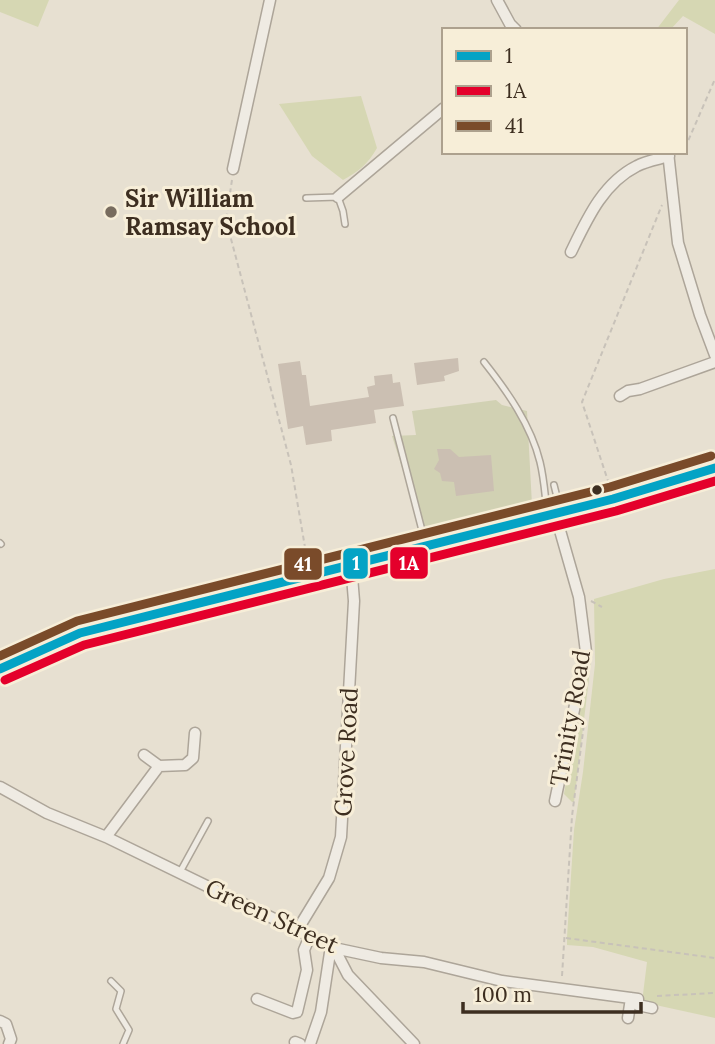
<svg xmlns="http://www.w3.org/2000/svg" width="715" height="1044" viewBox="0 0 715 1044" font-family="Lora,serif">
<rect width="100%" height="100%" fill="#e7e0d1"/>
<path fill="#d6d7b3" d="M0,0H49L38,27L0,12Z
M679,0H715V34L683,16L670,30H656Z
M361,96L377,148C368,164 359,171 343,180L312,156L279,104Z
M715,569V1018L642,1002L647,962L593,947L567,945V937L574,830L583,772L595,664L594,599L664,579Z
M588,651H591V662L574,802H572L564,794Z"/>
<path fill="#d1d1b3" d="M496,400L502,405L527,411L532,505L422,530L392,436L416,435L412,411Z"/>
<path fill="#cbbfb2" d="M458,358L459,371L444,376L445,381L417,385L414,363Z
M300,361L302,375H306L310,406L369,397L367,387L375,385L374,376L392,374L393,383L400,382L404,406L374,410L376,423L331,430L332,441L306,445L303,426L288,429L278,364Z
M437,449H450L459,457L491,455L494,491L456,496L454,482L442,481L440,473L434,469L439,460Z"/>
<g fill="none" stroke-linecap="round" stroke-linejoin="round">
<defs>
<path id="service" d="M306,198L338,197L343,211L345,224
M484,362C507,391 531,425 540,462C544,478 545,495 547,511
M393,418L425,542
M554,485L560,509
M0,543L1,544
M180,872L208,821
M111,981L121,991L116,1009L129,1030L123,1044"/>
<path id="minor" d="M497,0L510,24L516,30
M668,152L678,243L700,315L715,355
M233,169L270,0
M338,197L444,108
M571,252C587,219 603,183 637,166C646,161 659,159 669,156
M620,396L628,391L640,389L715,362
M555,513L579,597L586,652L555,801
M144,755L159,766
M0,787L47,813L106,837L334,948L381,958L424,962L502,981L638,999V1005L652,1008
M106,837L159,766L185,765L193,758L195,733
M298,929L329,878L341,837L354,601L351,564
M334,948L348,975L414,1044
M257,999L293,1013L297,1012L307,970L304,950L310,936
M628,1018L631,998
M0,1021L6,1024L11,1039L9,1044
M295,1042L300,1044
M310,1044L321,1012L331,946"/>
<path id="primary" d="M0,669L80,633L613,499L715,468"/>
</defs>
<use href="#service" stroke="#ada599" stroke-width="8"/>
<use href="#minor" stroke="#ada599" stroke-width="13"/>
<use href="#primary" stroke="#928b80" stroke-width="20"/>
<path stroke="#c8c2b9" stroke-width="2" stroke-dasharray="5 3.5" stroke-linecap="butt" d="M685,148L715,79
M232,180L226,220L291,465L307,559
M609,484L582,402L662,205
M591,601L602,607
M566,938L715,958
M562,976L572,816L584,724
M657,996L715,993"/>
<use href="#service" stroke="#efebe3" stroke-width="5"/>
<use href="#minor" stroke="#efebe3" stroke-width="10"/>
<use href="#primary" stroke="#e6e1d4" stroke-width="18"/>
<defs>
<path id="bus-1" d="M0,669L80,633L613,499L715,468"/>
<path id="bus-2" d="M5,680L84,645L616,511L715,481"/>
<path id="bus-3" d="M0,656L77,621L610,487L711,456"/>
</defs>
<use href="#bus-1" stroke="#f7eed8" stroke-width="14"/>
<use href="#bus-2" stroke="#f7eed8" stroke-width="14"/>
<use href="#bus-3" stroke="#f7eed8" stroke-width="14"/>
<use href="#bus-1" stroke="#03a3c5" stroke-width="9"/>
<use href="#bus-2" stroke="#e4002b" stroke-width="9"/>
<use href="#bus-3" stroke="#7a4b2a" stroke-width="9"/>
</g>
<circle fill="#786c5e" stroke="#f7eed8" stroke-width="2.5" cx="111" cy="212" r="7"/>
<circle fill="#3d2e20" stroke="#f7eed8" stroke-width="2.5" cx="597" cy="490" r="6"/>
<g text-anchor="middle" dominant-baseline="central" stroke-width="6" stroke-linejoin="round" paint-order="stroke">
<g font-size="24" font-weight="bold" fill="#3d2e20" stroke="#f7eed8" text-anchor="start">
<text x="125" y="198">Sir William<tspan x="125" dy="28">Ramsay School</tspan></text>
</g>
<g font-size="24" fill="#3d2e20" stroke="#f7eed8">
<text transform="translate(570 718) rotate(-80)">Trinity Road</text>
<text transform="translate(346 752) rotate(-87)">Grove Road</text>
<text transform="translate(272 916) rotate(25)">Green Street</text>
</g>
</g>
<g stroke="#f7eed8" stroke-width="2.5">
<rect x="389" y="546" width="40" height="34" rx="7" fill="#e4002b"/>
<rect x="342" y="547" width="27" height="33" rx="7" fill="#03a3c5"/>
<rect x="283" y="547" width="40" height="34" rx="7" fill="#7a4b2a"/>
</g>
<g font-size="19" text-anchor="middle" font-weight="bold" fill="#fff">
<text x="409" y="570">1A</text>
<text x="356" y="570">1</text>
<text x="303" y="571">41</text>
</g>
<rect x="442" y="28" width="245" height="126" fill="#f7eed8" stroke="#ada18e" stroke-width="2"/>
<rect x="456" y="51" width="35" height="10" fill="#03a3c5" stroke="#ada18e" stroke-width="2"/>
<text x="505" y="63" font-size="21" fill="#3d2e20">1</text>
<rect x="456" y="86" width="35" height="10" fill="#e4002b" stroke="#ada18e" stroke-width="2"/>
<text x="505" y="98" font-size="21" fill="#3d2e20">1A</text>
<rect x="456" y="121" width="35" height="10" fill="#7a4b2a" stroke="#ada18e" stroke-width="2"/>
<text x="505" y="133" font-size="21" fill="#3d2e20">41</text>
<path d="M463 1002v10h178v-10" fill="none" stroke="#3d2e20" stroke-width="3.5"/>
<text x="474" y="1002" font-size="21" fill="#3d2e20" stroke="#f7eed8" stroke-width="5" paint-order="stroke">100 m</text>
</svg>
